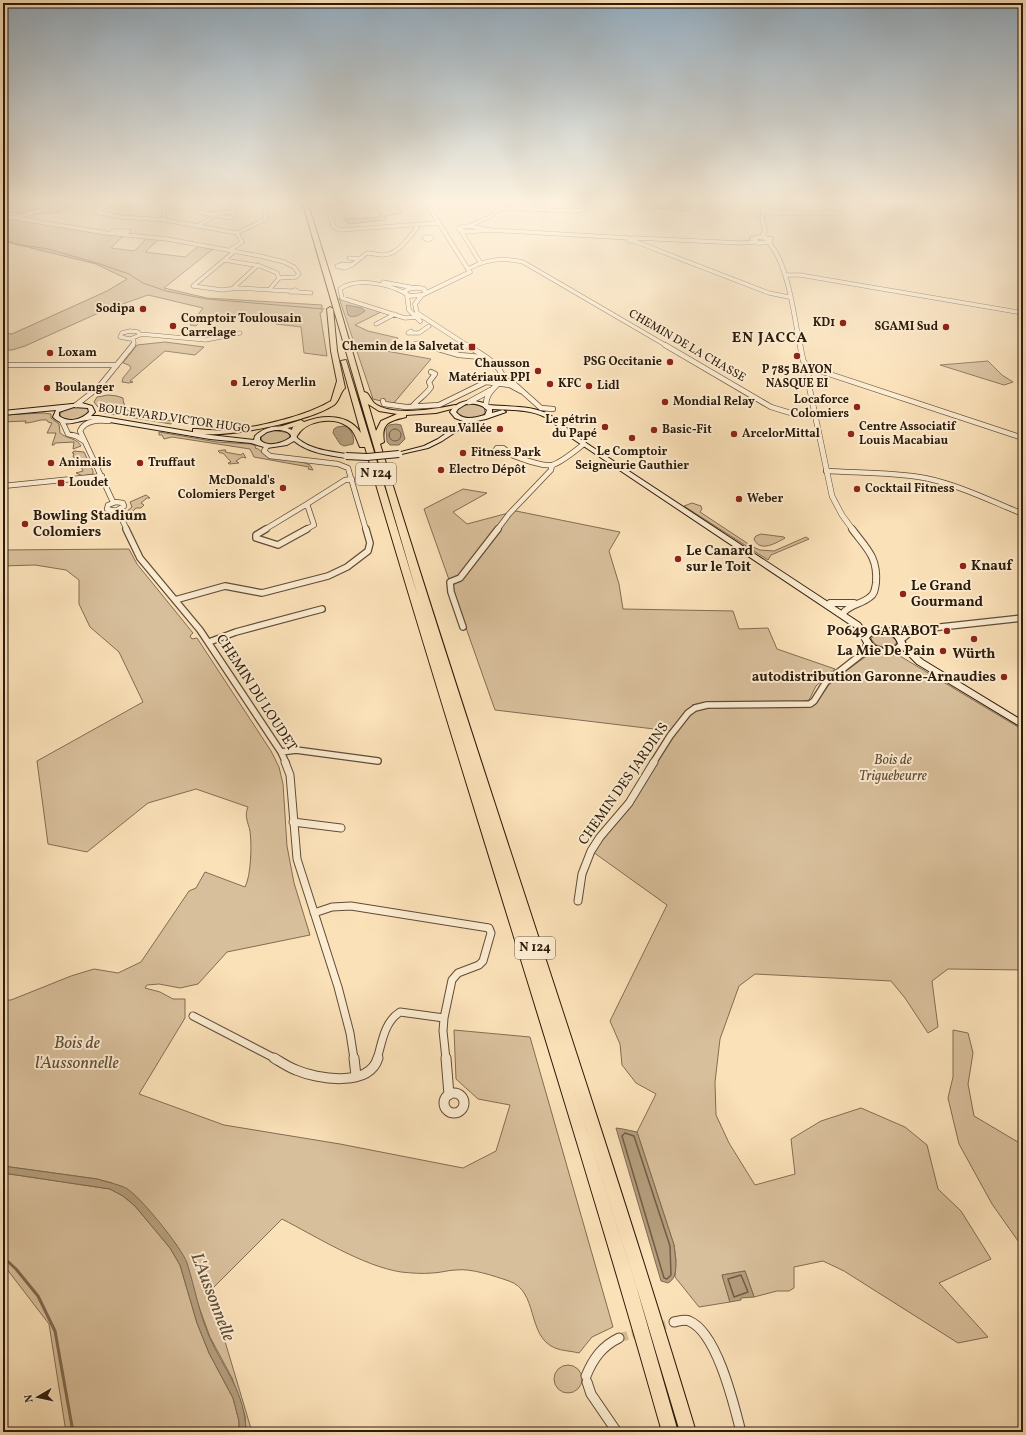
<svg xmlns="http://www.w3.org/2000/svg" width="1026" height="1435" viewBox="0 0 1026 1435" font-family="Vollkorn,serif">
<rect width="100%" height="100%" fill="#fbe1b8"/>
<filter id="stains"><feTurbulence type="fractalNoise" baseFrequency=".005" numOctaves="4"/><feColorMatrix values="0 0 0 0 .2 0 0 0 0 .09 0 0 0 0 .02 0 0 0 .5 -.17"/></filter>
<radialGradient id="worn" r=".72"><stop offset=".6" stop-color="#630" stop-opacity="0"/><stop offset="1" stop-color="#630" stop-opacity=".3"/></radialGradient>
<path fill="#d8bf9b" stroke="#826d53" d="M3,201H83L59,212L38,214L3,212Z
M368,201H396L402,213L386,216V218H384L385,220L348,224L346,220H343L352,218L353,219L381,217L375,206H371Z
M653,201H696L688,211L652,208Z
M3,217L123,236L111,248L134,251L147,238L159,239L145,252L185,257L199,246L213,249L164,288L207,298L322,305V312L320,313L327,356L304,353L301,327L276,324L278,321L227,315L219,321L202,320L196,326L190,325L203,308L148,295L103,311L25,346L12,350H3V333L12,334L107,291L127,279L96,264L3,241Z
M339,298L383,311L355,325L368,331L398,338L386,351L431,359L393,404L373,399Z
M165,342L204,347L195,355L165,351L130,381L133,382L129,383L122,382L123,378L131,368L129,365L123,363L137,345Z
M988,361L1002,375L1013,382L1004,385L940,365Z
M108,395L117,396L123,398C123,401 124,405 126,408C133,419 162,419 174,421L171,424L105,413L101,411L94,402L97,397Z
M472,404L484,407L485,413C478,420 465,419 457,413L456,410L461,406Z
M75,406L86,407L90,412L88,414C78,419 71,422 61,417L60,414L63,410Z
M43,413L51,414V418L59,424L60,433C67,439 77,438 81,446L73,449L74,442L55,443L54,445H52L56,433H47L52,423L48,422L47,420C39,419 33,423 25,423L26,421L3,422V415Z
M274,430L289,433L290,438C282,444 272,447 262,442L261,436L264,433Z
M159,432L217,442L251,444L256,446L255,448C261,449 263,455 269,457C283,460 297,459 310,465L313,470L308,469L309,467L254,457L250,449L172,437L164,439L162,435H159Z
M223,450H226L225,452L241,455L243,453L246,458L242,457L236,461L239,463L229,464L228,463L231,462L223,453H220L218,451Z
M74,451L84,452L93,471V474L83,476L76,473L83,471L77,458L73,457L74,453H72Z
M463,489L487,493L453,512L467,524L516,511L620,532L609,551L619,584L623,609L733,611L739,629L768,628L777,649L835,669L816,686L809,700L794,703L708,702L692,705L704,707H803L815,705L830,683L865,657L873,654L900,656L1023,730V970L948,969L932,981L938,1027L928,1033L905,998L891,981L755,974L739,986L720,1039L715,1082L716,1115L729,1143L755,1185L795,1174L791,1139L821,1121L861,1108L905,1127L927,1145L938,1189L961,1211L991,1259L939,1283L988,1337L958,1343L844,1271L823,1261L794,1267V1288L789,1291H777L754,1297L745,1271L722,1275L730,1302L699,1307L675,1277L676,1260L674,1245L637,1132L656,1094L636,1083L622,1065L620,1044L610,1021L667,905L593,852L671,731L495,710L424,509Z
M146,495L150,498H147L141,503L144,505L141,508H136L128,516L131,517L128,519L126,512L132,507L130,502Z
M692,503L701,506L702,509L700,512L753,547L760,550L774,551L806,537L809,539L771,555L768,560L684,506Z
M761,534L784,537L785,538C776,543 760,553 754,539L756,536Z
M129,549L137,564L193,633L190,636L192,639L197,638L271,751L279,767L283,784L287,846L294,883L310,935L227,952L198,984L180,988L159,984L147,985L145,988L160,992L173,999H185V1018L139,1094L224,1125L340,1144L463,1168L496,1151L510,1105L478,1099L456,1079L454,1030L530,1037L613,1327L592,1337L579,1353C572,1351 562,1351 555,1348C526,1336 539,1291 509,1281C494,1276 471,1268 456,1270C448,1270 440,1273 432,1273C422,1274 411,1273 401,1272C363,1266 317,1237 282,1219L210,1291L252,1432H246L245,1416L232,1378L210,1337L176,1244L112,1183L97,1179L3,1166V1000H11L71,976L94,969L118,973L141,962L189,891L196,888L205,872L245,887C251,876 252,845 250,831C248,822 244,816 248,807L196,789L148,803L87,852L48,844L37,761L143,702L119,652L90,627L79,604V580L66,570L35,565L3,566V550Z
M878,633L890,635L897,641L896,644L888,648L876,645L871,639L873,636Z
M953,1030L968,1033L973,1053L968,1084L974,1116L1023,1145V1248L992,1204L959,1144L948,1098L953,1077Z
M3,1173L110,1189L123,1196L135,1206L170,1248L180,1265L197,1323L209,1353L233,1398L239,1421V1432H66L49,1324L3,1264Z
M554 1379a14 14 0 1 1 28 0a14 14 0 1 1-28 0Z"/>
<path fill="#b59e7d" stroke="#7f6a4f" d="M346,305L362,308L365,311C360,315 353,319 348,315Z
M396,424L401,425L405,439L399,445H390L387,442L386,429L389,425Z
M345,426C351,429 355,437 353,444L344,446L340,444L333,433L334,429L337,427Z
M616,1128L623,1129L637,1132L674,1245C675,1257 680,1277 668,1283L661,1281Z
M3,1166L97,1179C107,1182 117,1184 126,1188C140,1196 182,1248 187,1263C195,1288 199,1313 209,1336C225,1372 245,1391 246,1432H239V1421L233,1398L209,1353L197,1323L180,1265L170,1248L135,1206L123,1196L110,1189L3,1173Z
M745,1271L754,1297L741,1298V1300L730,1302L722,1275Z"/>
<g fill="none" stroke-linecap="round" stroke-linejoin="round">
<path stroke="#715c44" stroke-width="1" d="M389 435a6 6 0 1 1 12 0a6 6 0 1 1-12 0Z"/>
<path stroke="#715c44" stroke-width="1.5" d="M625,1133L634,1136L670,1246L671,1275L667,1279L664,1278L622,1136Z
M741,1275L748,1292L734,1297L728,1279Z"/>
<path stroke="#7f6a4f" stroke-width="1" d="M3,239L16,244L48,249L97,263L129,274L143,283L166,291L206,299L324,309"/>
<path stroke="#7f6a4f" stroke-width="3" d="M3,1257L16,1269L38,1296L55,1331L73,1432"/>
<path stroke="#d2b995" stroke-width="9" stroke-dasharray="9 4.5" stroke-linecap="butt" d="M657,1327L674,1322
M619,1338L640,1332"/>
<defs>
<path id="minor-far4" d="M96,201L120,204L163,201
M164,201L165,220
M195,201L196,207L200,201
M232,201L234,212
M324,201L334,227L340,230L438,223
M536,201L539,204L538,208
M111,203L96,212L121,217L165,220L237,233
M574,206L583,207L582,210L573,211Z
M196,207L198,212L216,215L197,226
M499,208L573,211
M795,212L764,211L769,213H840
M209,214L234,212V216L229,218L216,215
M3,216L107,233L167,239L260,256L284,262L294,267L299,274L296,277L279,278
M16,218L69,201
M471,225L490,217L507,201
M469,226L490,230L466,232L458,229L461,227Z
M490,230L629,238
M112,231H129L124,235
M461,231L480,262
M237,233L266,219L264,201
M427,237H431L432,238L428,240L424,238Z
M634,238L637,239L634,241H629L627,239Z
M636,238L741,243L755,242
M634,241L769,293L789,297
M230,250L242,242L237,233
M349,258L359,259
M224,260L260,266L277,273L279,278
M342,264L352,265L344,268L337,266Z
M352,265L367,253C372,253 378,255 383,255C398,255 408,238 417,228L416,224
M468,269C486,259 503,257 523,262L667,346
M785,275H800L1023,313
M383,282L415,288
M193,286L222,290L238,288L290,291
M193,286L235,251
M233,288L258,265
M269,290L279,278
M294,290H296L298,292H290Z
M297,292L311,293
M405,293C388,284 357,277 340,289L342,298L405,318L421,317
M376,324L395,314
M130,331L138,332L140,335L130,339L120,337L122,333Z
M411,331L408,333H419L429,326
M140,334L206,340L240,333
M132,346L134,343L133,339
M406,346L418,343L429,346"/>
<path id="minor-far3" d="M425,345L459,355L481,357
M665,345L771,407L794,414L815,416
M406,346L409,345
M3,365H117
M808,367L1023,438
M499,379L512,382L541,408L553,409
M383,401L384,404L406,407L439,405L486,382L510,385L521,391
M76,405L99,387L133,345
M412,407C418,399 426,395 431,387L429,382L435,374L431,372
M62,421L68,434L76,436L84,441
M109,421C98,420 85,420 80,431L113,502
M267,446L264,451L270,456L338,464L348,468L366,530
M497,448H503L507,451L506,453L500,454L495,451Z
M506,453C518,457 541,467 552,465C561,463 576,450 584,444
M826,471C859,473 892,472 925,478C959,485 991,501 1023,514
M3,486L102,476
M116,502L123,503L124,506L116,511L107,509L108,505Z
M307,504L345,480L352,479
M118,511L127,530
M264,530L307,504
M305,530L314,525L307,504
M497,530L509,514L551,470L552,465"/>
<path id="minor-far2" d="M126,529L140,558L200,630L281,752L286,763
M266,529L256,535V538L278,545L307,529
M175,600L225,586L262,593L328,576L347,567L368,551L370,543L366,529
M463,627L451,592L450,582L460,578L498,529
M890,631L913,630L1023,618
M901,640L913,630
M209,642L236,632L322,609
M863,653L880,650
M281,752L296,750L378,761
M653,763L670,736L688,713L695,708L707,705L810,704L814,701L826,682L863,653L868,642"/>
<path id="minor-far1" d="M285,762L290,775L297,859L338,987L350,1033L354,1059
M293,822L341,828
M578,901L582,874L591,851L600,837L629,803L654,762
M314,913L332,907L351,906L489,928L491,933L483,961L479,965L458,973L452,980L444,1018L443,1031L446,1059
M193,1016L276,1059
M377,1059C382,1043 384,1022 400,1012L444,1018"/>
<path id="minor" d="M274,1058C281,1062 288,1067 296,1070C317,1079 369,1088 378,1058
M354,1058L356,1076
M446,1058L449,1095
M444 1103a10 10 0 1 1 20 0a10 10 0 1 1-20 0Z
M674,1322C679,1321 685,1319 689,1321C717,1332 734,1405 741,1432
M586,1376C593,1359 602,1346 619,1338
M587,1382L591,1394L617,1432"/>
<path id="tertiary-far2" d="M425,201L468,269
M762,237L765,231L762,219L764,212L762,206L765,201
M769,242L758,243L752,239L759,237L771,239L770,244C789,267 794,317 800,346
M426,293L424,289C417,287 410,287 404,292L409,296L422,295L470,272L468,269
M407,295L409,310L420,321
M422,295L415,304L417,313L468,346"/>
<path id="tertiary-far1" d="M466,345C478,352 501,364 503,378C496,387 485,393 486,406
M800,345L803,360L809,371L808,381L832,496L842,515L853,530
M469,402L491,390"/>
<path id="tertiary" d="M830,603H854
M844,612C851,604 862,604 870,597C875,594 875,588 876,583C878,557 867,549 852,529"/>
<path id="secondary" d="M471,400L484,403L489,405C508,407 533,405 550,415C560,421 568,430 577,437L860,623L867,632L881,628L895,631L903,638L906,644L910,649L923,660L1023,721V728L917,664L902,649C890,657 873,655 864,643C860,637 860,632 854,627L573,439C564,432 555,423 545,417C530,409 509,410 492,409V413L503,410L506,412L486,419L471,422L442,441L428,448L397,455V453L424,446L438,439L463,421L455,418L450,412C455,404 461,402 471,400ZM466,404C474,403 482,404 487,410L485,415C475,418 463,421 456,412L458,409ZM881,632C890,633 896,636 898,644C888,653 874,649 869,638L873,634Z
M82,403L92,406L95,412L91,416H98L210,435L254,440L255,436C266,425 284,423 296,433L297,438C311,450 329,451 346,454L349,456L346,458C328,455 308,453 294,441L287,445L267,448L251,443L210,439L98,420C95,420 91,419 88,420C75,421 65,429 53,417L56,410L3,415V411ZM74,407L88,408L89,412C81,420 69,423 59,416V412ZM275,430C281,430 286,430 291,435V437C283,443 268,448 260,440V437L267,432Z"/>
<path id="trunk" d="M302,201H307L332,281L364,392L367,393C370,396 371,400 374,403C391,417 435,409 455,405L459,407L436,413L406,415V417C389,421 381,423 384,442L380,444C482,775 596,1101 696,1432H680L638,1292L522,926L637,1289L678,1432H662C569,1102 461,776 365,447H360C356,439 355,431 347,426C333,416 305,421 297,436H294L290,434L293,427L296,426L280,430L276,428L301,420L304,422C324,414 349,414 361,433L341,361L346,360L418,597ZM368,404L379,411L397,414L381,421L376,431Z
M330,307L333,309L337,351L345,388C340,392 340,400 334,405C308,422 224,439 193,433V429H196C207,430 219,431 230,430C259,427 306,416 331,401L337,381L331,351L327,309Z"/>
</defs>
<use href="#minor-far4" stroke="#604c36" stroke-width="4.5"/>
<use href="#minor-far3" stroke="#604c36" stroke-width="6"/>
<use href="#minor-far2" stroke="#604c36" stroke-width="8"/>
<use href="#minor-far1" stroke="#604c36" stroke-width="9"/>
<use href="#minor" stroke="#604c36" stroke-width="11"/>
<use href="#tertiary-far2" stroke="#604c36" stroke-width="5"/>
<use href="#tertiary-far1" stroke="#604c36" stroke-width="6"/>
<use href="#tertiary" stroke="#604c36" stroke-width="8"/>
<use href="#secondary" stroke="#2d1b0b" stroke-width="2"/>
<use href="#trunk" stroke="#2d1b0b" stroke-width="2"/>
<use href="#minor-far4" stroke="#fcecd1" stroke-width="3.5"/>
<use href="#minor-far3" stroke="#fcecd1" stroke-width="4.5"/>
<use href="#minor-far2" stroke="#fcecd1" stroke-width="5.5"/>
<use href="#minor-far1" stroke="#fcecd1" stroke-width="7"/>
<use href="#minor" stroke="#fcecd1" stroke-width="9"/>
<use href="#tertiary-far2" stroke="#fcecd1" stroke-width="4"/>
<use href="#tertiary-far1" stroke="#fcecd1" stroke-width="5"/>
<use href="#tertiary" stroke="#fcecd1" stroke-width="6"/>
<use href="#secondary" fill="#fcecd1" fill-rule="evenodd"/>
<use href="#trunk" fill="#fbe1b8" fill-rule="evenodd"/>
<defs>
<path id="secondary-bridge" d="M346,456L367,457L399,454"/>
</defs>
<use href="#secondary-bridge" stroke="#2d1b0b" stroke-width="8" stroke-linecap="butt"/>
<use href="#secondary-bridge" stroke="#fcecd1" stroke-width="6"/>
</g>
<linearGradient id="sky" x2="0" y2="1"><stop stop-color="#93abbd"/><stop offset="0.5" stop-color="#fdf2df"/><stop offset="1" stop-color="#fdf2df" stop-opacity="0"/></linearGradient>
<rect width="1026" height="402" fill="url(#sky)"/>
<g fill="#8f2418" stroke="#fcecd1" stroke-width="1.5">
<circle cx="143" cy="309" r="4"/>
<circle cx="843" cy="323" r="4"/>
<circle cx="173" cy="326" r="4"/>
<circle cx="946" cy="327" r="4"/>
<rect x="468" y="343" width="8" height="8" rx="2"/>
<circle cx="50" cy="353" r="4"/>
<circle cx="797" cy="356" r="4"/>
<circle cx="670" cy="362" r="4"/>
<circle cx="538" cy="371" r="4"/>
<circle cx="234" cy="383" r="4"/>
<circle cx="550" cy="384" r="4"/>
<circle cx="589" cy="386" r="4"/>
<circle cx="47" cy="388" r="4"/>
<circle cx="665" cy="402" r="4"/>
<circle cx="857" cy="407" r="4"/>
<circle cx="605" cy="427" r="4"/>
<circle cx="500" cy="429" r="4"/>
<circle cx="654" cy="430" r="4"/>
<circle cx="734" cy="434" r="4"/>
<circle cx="851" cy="434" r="4"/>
<circle cx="632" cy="438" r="4"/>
<circle cx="463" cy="453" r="4"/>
<circle cx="51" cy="463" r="4"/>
<circle cx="140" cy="463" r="4"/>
<circle cx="441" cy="470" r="4"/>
<rect x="57" y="479" width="8" height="8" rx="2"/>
<circle cx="283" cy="488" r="4"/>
<circle cx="857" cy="489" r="4"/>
<circle cx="739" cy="499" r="4"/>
<circle cx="25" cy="524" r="4"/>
<circle cx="678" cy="559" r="4"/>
<circle cx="963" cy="566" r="4"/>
<circle cx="903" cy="594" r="4"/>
<circle cx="947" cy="631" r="4"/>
<circle cx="974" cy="639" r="4"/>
<circle cx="943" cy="651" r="4"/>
<circle cx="1004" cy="677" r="4"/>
</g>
<g text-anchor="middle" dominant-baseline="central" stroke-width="4" stroke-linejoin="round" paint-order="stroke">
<g font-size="12" font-weight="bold" fill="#2d1b0b" stroke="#fcecd1" text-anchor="start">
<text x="135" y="309" text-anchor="end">Sodipa</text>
<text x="181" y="319">Comptoir Toulousain<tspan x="181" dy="14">Carrelage</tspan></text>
<text x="835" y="323" text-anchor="end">KD1</text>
<text x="938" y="327" text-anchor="end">SGAMI Sud</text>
<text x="464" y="347" text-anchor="end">Chemin de la Salvetat</text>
<text x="58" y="353">Loxam</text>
<text x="662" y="362" text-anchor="end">PSG Occitanie</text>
<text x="530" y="364" text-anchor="end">Chausson<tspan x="530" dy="14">Matériaux PPI</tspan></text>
<text x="797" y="370" text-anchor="middle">P 785 BAYON<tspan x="797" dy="14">NASQUE EI</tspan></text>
<text x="242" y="383">Leroy Merlin</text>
<text x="558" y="384">KFC</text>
<text x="597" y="386">Lidl</text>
<text x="55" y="388">Boulanger</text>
<text x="849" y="400" text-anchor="end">Locaforce<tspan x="849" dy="14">Colomiers</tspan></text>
<text x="673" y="402">Mondial Relay</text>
<text x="597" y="420" text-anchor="end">Le pétrin<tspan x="597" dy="14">du Papé</tspan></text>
<text x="859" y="427">Centre Associatif<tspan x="859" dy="14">Louis Macabiau</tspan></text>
<text x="492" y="429" text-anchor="end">Bureau Vallée</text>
<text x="662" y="430">Basic-Fit</text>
<text x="742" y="434">ArcelorMittal</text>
<text x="632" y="452" text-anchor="middle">Le Comptoir<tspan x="632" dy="14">Seigneurie Gauthier</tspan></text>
<text x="471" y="453">Fitness Park</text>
<text x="59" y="463">Animalis</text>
<text x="148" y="463">Truffaut</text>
<text x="449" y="470">Electro Dépôt</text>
<text x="275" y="481" text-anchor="end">McDonald's<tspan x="275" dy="14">Colomiers Perget</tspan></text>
<text x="69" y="483">Loudet</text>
<text x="865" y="489">Cocktail Fitness</text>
<text x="747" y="499">Weber</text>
</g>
<g font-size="12" fill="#2d1b0b" stroke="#fcecd1">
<text transform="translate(687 346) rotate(30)">CHEMIN DE LA CHASSE</text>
<text transform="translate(174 419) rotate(8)">BOULEVARD VICTOR HUGO</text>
</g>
<g fill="#fcecd1" stroke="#6b5a46" stroke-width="1">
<rect x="356" y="463" width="40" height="22" rx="3"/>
<rect x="515" y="937" width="40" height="22" rx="3"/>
</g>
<g font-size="13" font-weight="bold" fill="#2d1b0b">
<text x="376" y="474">N 124</text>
<text x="535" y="948">N 124</text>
</g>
<g font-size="14" font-weight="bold" fill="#2d1b0b" stroke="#fcecd1" text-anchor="start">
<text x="33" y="516">Bowling Stadium<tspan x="33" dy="16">Colomiers</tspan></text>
<text x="686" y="551">Le Canard<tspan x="686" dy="16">sur le Toit</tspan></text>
<text x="971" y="566">Knauf</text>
<text x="911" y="586">Le Grand<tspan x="911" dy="16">Gourmand</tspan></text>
<text x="939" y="631" text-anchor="end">P0649 GARABOT</text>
<text x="935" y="651" text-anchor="end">La Mie De Pain</text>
<text x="974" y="654" text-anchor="middle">Würth</text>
<text x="996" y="677" text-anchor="end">autodistribution Garonne-Arnaudies</text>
</g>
<g font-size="14" fill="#2d1b0b" stroke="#fcecd1">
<text transform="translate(256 693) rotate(57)">CHEMIN DU LOUDET</text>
<text transform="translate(624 784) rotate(-55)">CHEMIN DES JARDINS</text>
</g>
<g font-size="14" font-style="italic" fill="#604c36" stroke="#fcecd1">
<text x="893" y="760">Bois de<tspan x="893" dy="16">Triguebeurre</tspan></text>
</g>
<g font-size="15" font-weight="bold" letter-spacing="1" fill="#2d1b0b" stroke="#fcecd1">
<text x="770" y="338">EN JACCA</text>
</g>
<g font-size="17" font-style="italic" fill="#604c36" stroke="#fcecd1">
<text x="77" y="1043">Bois de<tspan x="77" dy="20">l'Aussonnelle</tspan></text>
</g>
<g font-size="18" font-style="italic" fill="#634f39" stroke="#fcecd1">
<text transform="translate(212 1297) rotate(69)">L'Aussonnelle</text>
</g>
</g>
<rect width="1026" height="1435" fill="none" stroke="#fbe1b8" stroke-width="16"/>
<rect x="4" y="4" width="1018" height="1427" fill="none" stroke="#2d1b0b" stroke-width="2"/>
<rect x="8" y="8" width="1010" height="1419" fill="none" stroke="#2d1b0b"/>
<g transform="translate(38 1397) rotate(261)" stroke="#fcecd1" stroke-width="3" paint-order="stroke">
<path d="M0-3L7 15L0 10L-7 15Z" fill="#2d1b0b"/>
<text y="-6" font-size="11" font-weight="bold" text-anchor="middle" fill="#2d1b0b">N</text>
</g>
<rect width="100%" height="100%" filter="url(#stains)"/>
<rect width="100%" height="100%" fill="url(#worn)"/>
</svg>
